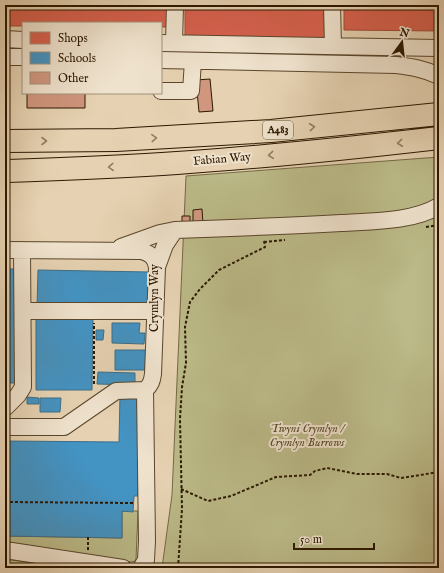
<svg xmlns="http://www.w3.org/2000/svg" width="444" height="573" viewBox="0 0 444 573" font-family="'IM FELL English',serif">
<rect width="100%" height="100%" fill="#e6d2b2"/>
<filter id="stains"><feTurbulence type="fractalNoise" baseFrequency=".005" numOctaves="4"/><feColorMatrix values="0 0 0 0 .2 0 0 0 0 .09 0 0 0 0 .02 0 0 0 .5 -.17"/></filter>
<radialGradient id="worn" r=".72"><stop offset=".6" stop-color="#630" stop-opacity="0"/><stop offset="1" stop-color="#630" stop-opacity=".3"/></radialGradient>
<path fill="#bbba88" stroke="#746944" d="M439,157V568H162L172,495L186,176Z
M122,511H138L136,559L135,561L131,562L5,544V536L122,538Z
M5,559L68,568H5Z"/>
<path fill="#d6604d" stroke="#a34a36" d="M6,5L169,6V27H161V23H23V26H6Z
M185,6L328,8V39L185,37Z
M344,9L439,10V31L344,30Z"/>
<path fill="#4393c3" stroke="#3c6e88" d="M5,269H17L16,383H5Z
M38,270L149,272L148,309L37,307Z
M36,317H93L92,390H36Z
M112,323H140L139,333H145L144,344L112,343Z
M96,330H104L103,340H96Z
M115,350H146L145,370H115Z
M98,372L135,373V385L97,384Z
M120,395H139L138,496H134L133,512L122,511V538L5,536V441L119,442Z
M27,397L39,398V404H27Z
M40,398H61L60,412H40Z"/>
<path fill="#d0967e" stroke="#2c1800" d="M210,79L213,111L199,112L196,80Z
M27,93H85V108H27Z
M202,209L203,224H193V210Z
M182,216H190V222L182,223Z"/>
<g fill="none" stroke-linecap="round" stroke-linejoin="round">
<defs>
<path id="minor" d="M332,5L333,46
M5,39L23,40
M161,43L439,48
M174,43L175,5
M5,57H23
M161,60L396,65C412,67 425,69 439,76
M161,91H191L193,61
M121,247L160,233L175,230
M5,250L142,251C151,254 155,257 157,267L153,374C152,381 151,385 145,390L147,541L146,560L141,568
M157,267L165,245L175,230C230,228 285,226 341,223C372,221 412,222 439,206
M23,311H155
M5,408L18,395L23,387L22,250
M5,427H64L116,391L145,390
M5,550L123,568"/>
<path id="highway" d="M5,141L116,140L271,131L439,114
M5,171C62,169 120,167 177,163C265,157 352,148 439,138"/>
</defs>
<use href="#minor" stroke="#5a462c" stroke-width="18"/>
<use href="#highway" stroke="#2c1800" stroke-width="24"/>
<path stroke="#2c1800" stroke-width="2" stroke-dasharray="3 2" stroke-linecap="butt" d="M426,227L439,225
M264,242L285,240
M94,384V323
M181,489L208,501L231,496L276,477L310,475L315,471L327,468L357,474H387L401,478L439,472
M5,502L134,503
M88,550V537
M178,568L182,509L180,419L182,387L186,363L185,327L190,302L200,289L219,270L265,247L264,240"/>
<use href="#minor" stroke="#efe2cd" stroke-width="16"/>
<use href="#highway" stroke="#e6d2b2" stroke-width="22"/>
</g>
<defs><path id="oneway-chevron" d="M-2-3.5L2.5 0L-2 3.5" fill="none" stroke-width="1.6" stroke-linecap="round" stroke-linejoin="round"/></defs>
<g stroke="#927e62">
<use href="#oneway-chevron" transform="translate(312 127) rotate(-6)"/>
<use href="#oneway-chevron" transform="translate(154 138) rotate(-3)"/>
<use href="#oneway-chevron" transform="translate(44 141)"/>
<use href="#oneway-chevron" transform="translate(400 143) rotate(174)"/>
<use href="#oneway-chevron" transform="translate(271 155) rotate(175)"/>
<use href="#oneway-chevron" transform="translate(111 167) rotate(177)"/>
</g>
<g text-anchor="middle" dominant-baseline="central" stroke-width="4" stroke-linejoin="round" paint-order="stroke">
<rect fill="#efe2cd" stroke="#66553e" stroke-width="1" x="263" y="121" width="30" height="18" rx="3"/>
<g font-size="11" font-weight="bold" fill="#2c1800">
<text x="278" y="130">A483</text>
</g>
<g font-size="12" fill="#2c1800" stroke="#efe2cd">
<text transform="translate(222 159) rotate(-5)">Fabian Way</text>
<text transform="translate(154 298) rotate(-90)">Crymlyn Way</text>
</g>
<g font-size="12" font-style="italic" fill="#574929" stroke="#efe2cd">
<text x="307" y="428">Twyni Crymlyn /<tspan x="307" dy="14">Crymlyn Burrows</tspan></text>
</g>
</g>
<rect width="444" height="573" fill="none" stroke="#e6d2b2" stroke-width="20"/>
<rect x="6" y="6" width="432" height="561" fill="none" stroke="#2c1800" stroke-width="2"/>
<rect x="10" y="10" width="424" height="553" fill="none" stroke="#2c1800"/>
<rect x="22" y="22" width="140" height="72" fill="#efe2cd" stroke="#a1917b"/>
<rect x="30" y="32" width="20" height="12" fill="#d6604d" stroke="#a1917b"/>
<text x="58" y="42" font-size="12" fill="#2c1800">Shops</text>
<rect x="30" y="52" width="20" height="12" fill="#4393c3" stroke="#a1917b"/>
<text x="58" y="62" font-size="12" fill="#2c1800">Schools</text>
<rect x="30" y="72" width="20" height="12" fill="#d0967e" stroke="#a1917b"/>
<text x="58" y="82" font-size="12" fill="#2c1800">Other</text>
<g transform="translate(402 42) rotate(15)" stroke="#efe2cd" stroke-width="3" paint-order="stroke">
<path d="M0-3L7 15L0 10L-7 15Z" fill="#2c1800"/>
<text y="-6" font-size="11" font-weight="bold" text-anchor="middle" fill="#2c1800">N</text>
</g>
<path d="M294 543v6h80v-6" fill="none" stroke="#2c1800" stroke-width="2"/>
<text x="300" y="543" font-size="12" fill="#2c1800" stroke="#efe2cd" stroke-width="3" paint-order="stroke">50 m</text>
<rect width="100%" height="100%" filter="url(#stains)"/>
<rect width="100%" height="100%" fill="url(#worn)"/>
</svg>
